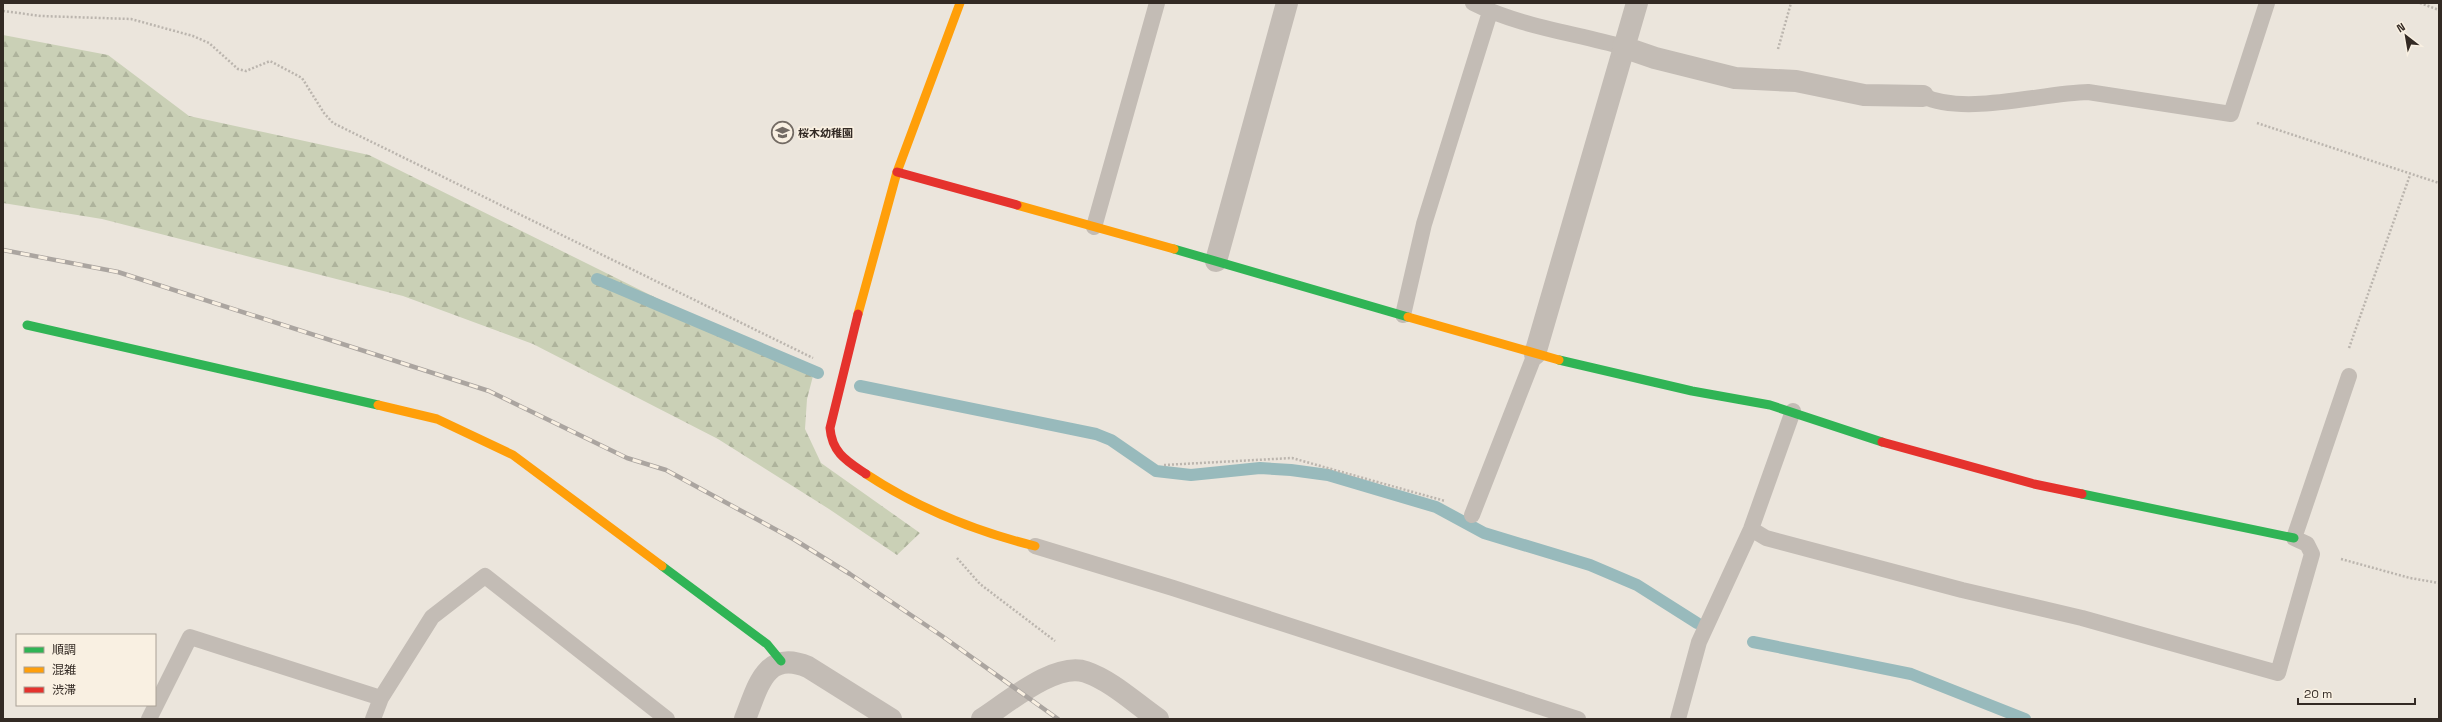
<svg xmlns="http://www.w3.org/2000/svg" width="2442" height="722" viewBox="0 0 2442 722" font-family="'Space Grotesk','Noto Sans JP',sans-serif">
<defs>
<pattern id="forest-firs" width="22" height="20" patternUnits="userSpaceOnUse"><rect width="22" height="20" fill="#cad0b6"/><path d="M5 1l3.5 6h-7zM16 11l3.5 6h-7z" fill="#aeb39c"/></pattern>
</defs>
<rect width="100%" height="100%" fill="#ebe5dc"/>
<path fill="url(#forest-firs)" d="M3,35L108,55L189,116L369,155L813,376L807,399L805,429L821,463L920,533L897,555L829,509L718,439L533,344L403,296L102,219L3,203Z"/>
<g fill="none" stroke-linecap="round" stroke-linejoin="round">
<path stroke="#98babc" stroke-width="12" d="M597,279L818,373
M860,386L1096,434L1111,440L1156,471L1191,475L1260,468L1291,470L1328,475L1436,507L1484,533L1590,565L1637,585L1697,623
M1753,642L1911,674L2025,719"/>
<path stroke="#bbb5ae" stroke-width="2.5" stroke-dasharray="2 2" stroke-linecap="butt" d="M2420,3L2439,10
M3,11L41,16L131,19L193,36L209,43L238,69L246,71L270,61L302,78L324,113L333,123L813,358
M1778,49L1791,3
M2257,123L2439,183
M2349,348L2410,175
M1164,465L1292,458L1445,501
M957,558L980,584L1055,641
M2341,559L2410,578L2439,583"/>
<path stroke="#c3bcb5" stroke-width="16" d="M1473,3C1518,26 1574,33 1623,47
M1923,96C1965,116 2041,93 2088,92L2231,114L2267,3
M1094,227L1157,3
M1403,315L1424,224L1490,12
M1472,515L1535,354
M1751,529L1766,538L1962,590L2082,618L2278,673L2312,554L2307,544L2294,538L2349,376
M1035,546L1173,588L1578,719
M149,719L190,637L381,698
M373,719L381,698L432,617L485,576L667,719
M1678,719L1699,642L1751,529L1793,411"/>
<path stroke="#c3bcb5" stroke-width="22" d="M1623,47L1655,58L1735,78L1796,81L1864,95L1923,96
M1216,261L1287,3
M1535,354L1637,3
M745,719C758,687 765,649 808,667L891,719
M982,719C1007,703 1056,661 1086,672C1112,681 1135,703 1158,719"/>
<path stroke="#30b455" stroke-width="9" d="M1174,249L1408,317
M27,325L378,405
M1559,360L1692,391L1770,405L1882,442
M2082,494L2294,538
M662,566L767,644L781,661"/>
<path stroke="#ff9f0a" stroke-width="9" d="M1017,205L1174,249
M858,314L897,172L960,3
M1408,317L1559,360
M378,405L437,419L513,455L662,566
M866,474C919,509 974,531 1035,546"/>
<path stroke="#e5322d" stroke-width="9" d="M897,172L1017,205
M858,314L830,428C832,453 847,461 866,474
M1882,442L2034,484L2082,494"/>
<defs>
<path id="rail" d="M3,250L118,272L489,391L627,458L666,470L795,540L850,574L942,636L1058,719"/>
</defs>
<use href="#rail" stroke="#aba5a0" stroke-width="4.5"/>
<use href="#rail" stroke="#f9f0e2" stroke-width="3" stroke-dasharray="9" stroke-linecap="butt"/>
</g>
<defs>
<symbol id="school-ring" viewBox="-11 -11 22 22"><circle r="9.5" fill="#f9f0e2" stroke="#736b64" stroke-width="1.5"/><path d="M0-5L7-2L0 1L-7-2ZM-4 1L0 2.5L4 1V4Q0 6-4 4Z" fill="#736b64"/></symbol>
</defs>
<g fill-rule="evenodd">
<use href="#school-ring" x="770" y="120" width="25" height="25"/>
</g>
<g text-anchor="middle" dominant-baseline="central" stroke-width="3.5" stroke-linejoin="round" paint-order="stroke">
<g font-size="11" font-weight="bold" fill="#332a24" stroke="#f9f0e2" text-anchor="start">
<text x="798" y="133">桜木幼稚園</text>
</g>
</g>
<rect width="2442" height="722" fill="none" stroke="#332a24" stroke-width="8"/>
<rect x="16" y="634" width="140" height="72" fill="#f9f0e2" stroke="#aaa196"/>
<rect x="24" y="647" width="20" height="6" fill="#30b455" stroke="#aaa196"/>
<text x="52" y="654" font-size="12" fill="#332a24">順調</text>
<rect x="24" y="667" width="20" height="6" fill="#ff9f0a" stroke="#aaa196"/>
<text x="52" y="674" font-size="12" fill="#332a24">混雑</text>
<rect x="24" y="687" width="20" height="6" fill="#e5322d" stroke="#aaa196"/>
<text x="52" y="694" font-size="12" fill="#332a24">渋滞</text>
<g transform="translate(2406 36) rotate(329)" stroke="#f9f0e2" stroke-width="3" paint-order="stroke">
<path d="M0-3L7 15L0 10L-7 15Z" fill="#332a24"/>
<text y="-6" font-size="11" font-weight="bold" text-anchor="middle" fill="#332a24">N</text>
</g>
<path d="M2298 698v6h117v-6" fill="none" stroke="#332a24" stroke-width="2"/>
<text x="2304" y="698" font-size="12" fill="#332a24" stroke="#f9f0e2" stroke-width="3" paint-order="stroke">20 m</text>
</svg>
